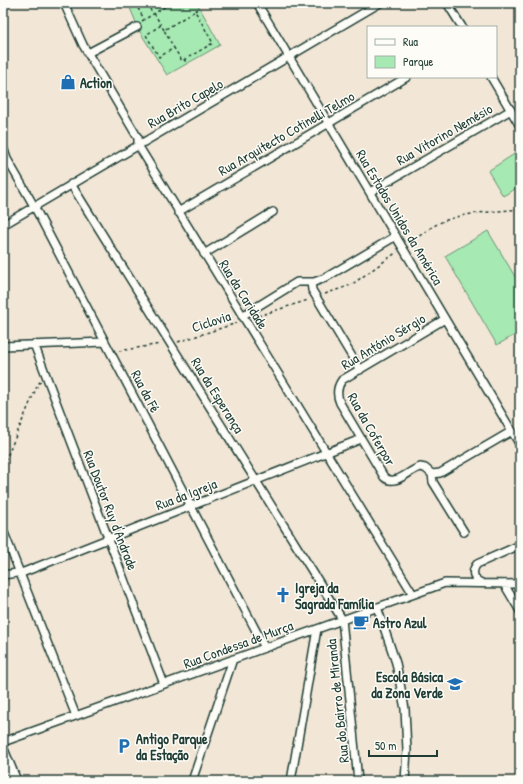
<svg xmlns="http://www.w3.org/2000/svg" width="523" height="784" viewBox="0 0 523 784" font-family="'Patrick Hand',sans-serif">
<rect width="100%" height="100%" fill="#f2e6d6"/>
<filter id="ink" filterUnits="userSpaceOnUse"><feTurbulence type="fractalNoise" baseFrequency=".025" numOctaves="2"/><feDisplacementMap in="SourceGraphic" scale="8" xChannelSelector="R" yChannelSelector="G"/><feConvolveMatrix kernelMatrix="1 2 1 2 8 2 1 2 1" color-interpolation-filters="sRGB"/></filter>
<g filter="url(#ink)">
<path fill="#a7e9b2" stroke="#639373" d="M128,3H197L220,45L167,75L140,32Z
M519,151L520,186L503,196L488,171Z
M488,231L520,285V332L497,345L445,256Z"/>
<g fill="none" stroke-linecap="round" stroke-linejoin="round">
<defs>
<path id="street" d="M64,3L83,45L138,138V145L413,594
M257,3L520,445
M447,3L462,27
M88,53L137,27
M491,77L520,126
M3,147L7,159L34,206L265,648
M71,184L342,619L358,781
M370,192L511,110
M178,212L407,77
M3,225L380,3
M204,254L273,212
M311,282L312,290L360,370
M242,316L297,282H314L325,278L396,236
M445,319L342,380C337,387 336,394 340,403L384,477C395,487 408,471 420,467L425,468L432,474L440,473L512,431
M34,344L164,684
M3,346L105,342
M432,474L433,482L464,532
M3,530L76,716
M3,575L24,572L361,439
M482,583C473,580 471,571 477,564L520,545
M504,584L520,611
M377,607L396,663L405,709L407,750L405,781
M3,742L445,583L520,584
M192,781L233,659
M291,781L317,629"/>
<path id="secondary" d="M3,752L15,781"/>
</defs>
<use href="#street" stroke="#1f3d34" stroke-width="10"/>
<use href="#secondary" stroke="#1f3d34" stroke-width="14"/>
<path stroke="#1f3d34" stroke-width="1.5" stroke-dasharray="3 3" stroke-linecap="butt" d="M135,3L144,19
M148,3L152,14
M195,11L199,8
M154,13L161,25
M142,21L171,3
M164,30L161,25L146,35L159,57L174,48L182,61L213,43L195,11L164,30L174,48
M184,59L187,64
M410,243C420,236 431,226 444,221C467,212 495,212 520,209
M325,294L351,285L397,252
M258,316L308,300
M178,342L237,323
M119,351L160,344
M3,466L38,384L41,381"/>
<use href="#street" stroke="#fdfcf7" stroke-width="7"/>
<use href="#secondary" stroke="#fdfcf7" stroke-width="11"/>
</g>
</g>
<defs>
<symbol id="shop-bare" viewBox="-9 -9 18 18"><path d="M-5-2.5h2.3a2.7 3.5 0 0 1 5.4 0H5L5.5 6h-11ZM-1.5-2.5h3a1.5 2.3 0 0 0-3 0Z" fill="#1f6fb2" stroke="#fdfcf7" stroke-width="2.5" paint-order="stroke"/></symbol>
<symbol id="church-bare" viewBox="-9 -9 18 18"><path d="M-1.2-6h2.4v3.5h3.3v2.4h-3.3V6h-2.4V-.1h-3.3v-2.4h3.3Z" fill="#1f6fb2" stroke="#fdfcf7" stroke-width="2.5" paint-order="stroke"/></symbol>
<symbol id="cafe-bare" viewBox="-9 -9 18 18"><path d="M-5.5-4.5H6V0H3Q3 3.5 0 3.5H-2.5Q-5.5 3.5-5.5 0ZM3-3.2v2h1.7v-2ZM-6 4.5H4V6H-6Z" fill="#1f6fb2" stroke="#fdfcf7" stroke-width="2.5" paint-order="stroke"/></symbol>
<symbol id="school-bare" viewBox="-9 -9 18 18"><path d="M0-5L7-2L0 1L-7-2ZM-4 1L0 2.5L4 1V4Q0 6-4 4Z" fill="#1f6fb2" stroke="#fdfcf7" stroke-width="2.5" paint-order="stroke"/></symbol>
<symbol id="parking-bare" viewBox="-9 -9 18 18"><path d="M-3.5-5.5H1a3.5 3.5 0 0 1 0 7H-1V5.5H-3.5ZM-1-3.4V-.6H.8a1.4 1.4 0 0 0 0-2.8Z" fill="#1f6fb2" stroke="#fdfcf7" stroke-width="2.5" paint-order="stroke"/></symbol>
</defs>
<g fill-rule="evenodd">
<use href="#shop-bare" x="57" y="71" width="22" height="22"/>
<use href="#church-bare" x="272" y="584" width="22" height="22"/>
<use href="#cafe-bare" x="350" y="611" width="22" height="22"/>
<use href="#school-bare" x="444" y="673" width="22" height="22"/>
<use href="#parking-bare" x="113" y="735" width="22" height="22"/>
</g>
<g text-anchor="middle" dominant-baseline="central" stroke-width="3" stroke-linejoin="round" paint-order="stroke">
<g font-size="14" font-weight="bold" fill="#1f3d34" stroke="#fdfcf7" text-anchor="start">
<text x="80" y="82">Action</text>
<text x="295" y="587">Igreja da<tspan x="295" dy="16">Sagrada Família</tspan></text>
<text x="373" y="622">Astro Azul</text>
<text x="443" y="676" text-anchor="end">Escola Básica<tspan x="443" dy="16">da Zona Verde</tspan></text>
<text x="136" y="738">Antigo Parque<tspan x="136" dy="16">da Estação</tspan></text>
</g>
<g font-size="14" fill="#1f3d34" stroke="#fdfcf7">
<text transform="translate(185 103) rotate(-30)">Rua Brito Capelo</text>
<text transform="translate(286 133) rotate(-30)">Rua Arquitecto Cotinelli Telmo</text>
<text transform="translate(444 134) rotate(-30)">Rua Vitorino Nemésio</text>
<text transform="translate(400 217) rotate(59)">Rua Estados Unidos da América</text>
<text transform="translate(244 294) rotate(58)">Rua da Caridade</text>
<text transform="translate(211 321) rotate(-18)">Ciclovia</text>
<text transform="translate(383 341) rotate(-31)">Rua António Sérgio</text>
<text transform="translate(146 391) rotate(62)">Rua da Fé</text>
<text transform="translate(218 395) rotate(58)">Rua da Esperança</text>
<text transform="translate(372 429) rotate(60)">Rua da Coferpor</text>
<text transform="translate(186 494) rotate(-21)">Rua da Igreja</text>
<text transform="translate(111 510) rotate(69)">Rua Doutor Ruy d'Andrade</text>
<text transform="translate(238 644) rotate(-20)">Rua Condessa de Murça</text>
<text transform="translate(337 701) rotate(-96)">Rua do Bairro de Miranda</text>
</g>
</g>
<rect width="523" height="784" fill="none" stroke="#fdfcf7" stroke-width="16"/>
<rect x="8" y="8" width="507" height="768" fill="none" stroke="#1f3d34" stroke-width="1.5" filter="url(#ink)"/>
<rect x="367" y="26" width="130" height="52" fill="#fdfcf7" stroke="#a4b0a9"/>
<rect x="375" y="39" width="20" height="6" fill="#fdfcf7" stroke="#a4b0a9"/>
<text x="403" y="46" font-size="12" fill="#1f3d34">Rua</text>
<rect x="375" y="56" width="20" height="12" fill="#a7e9b2" stroke="#a4b0a9"/>
<text x="403" y="66" font-size="12" fill="#1f3d34">Parque</text>
<path d="M369 750v6h68v-6" fill="none" stroke="#1f3d34" stroke-width="2"/>
<text x="375" y="750" font-size="12" fill="#1f3d34" stroke="#fdfcf7" stroke-width="3" paint-order="stroke">50 m</text>
</svg>
